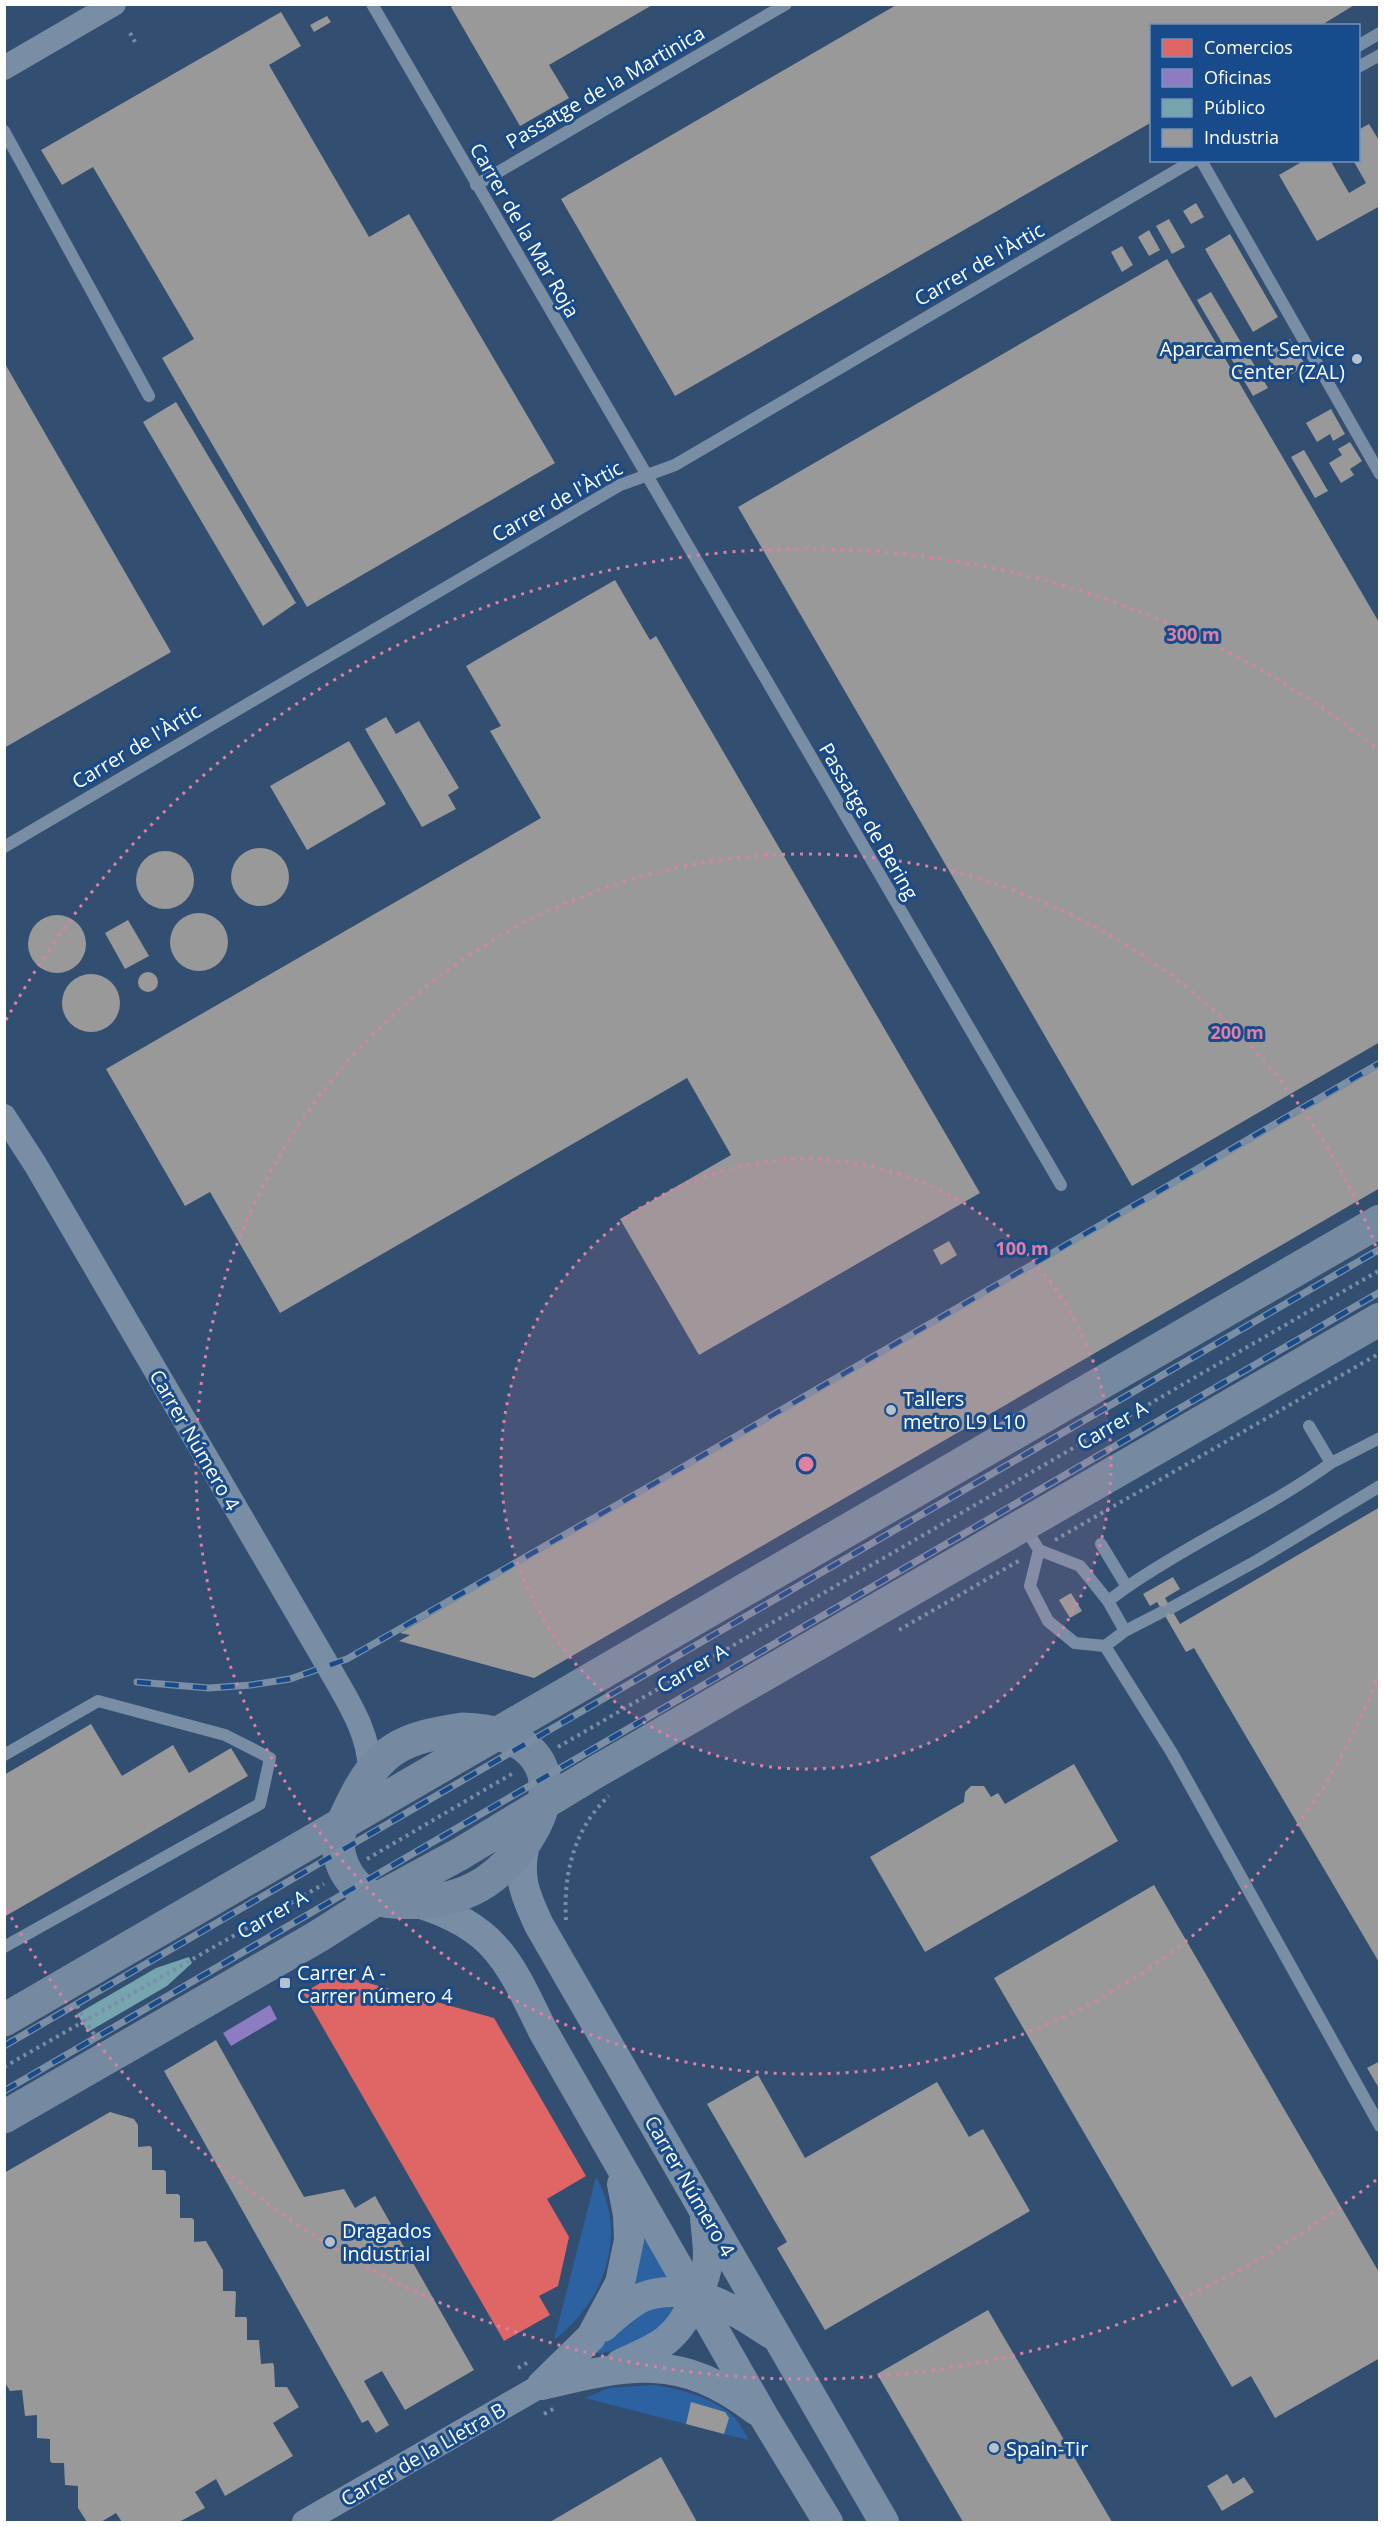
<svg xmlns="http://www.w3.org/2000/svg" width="1384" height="2527" viewBox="0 0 1384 2527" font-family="'Open Sans',sans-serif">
<rect width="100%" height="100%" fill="#324e71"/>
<path fill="#2c62a1" d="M596,2177C629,2235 604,2302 554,2340Z
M638,2224L671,2282L627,2287Z
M679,2305L671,2323L634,2345L598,2354L597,2352L623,2324L651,2307Z
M653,2385C680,2389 712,2397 733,2416C740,2423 744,2432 749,2440L724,2434L728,2418L691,2402L686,2424L585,2398L609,2388Z"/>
<path fill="#e06666" d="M336,1974L494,2018L586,2176L547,2199L569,2237L558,2286L539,2296L550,2315L504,2341L303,1993Z"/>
<path fill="#8e7cc3" d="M270,2005L277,2019L231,2046L223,2033Z"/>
<path fill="#76a5af" d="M189,1957L192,1963L167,1986L88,2032L77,2014L156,1968Z"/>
<path fill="#999" d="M455,4H654L549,65L569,98L520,126L451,7Z
M898,4H1356L1320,26H1152V122L675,396L561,199Z
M281,12L301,46L269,65L369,237L409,214L555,463L307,607L162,358L194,339L93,167L62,185L41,150Z
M327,16L331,22L314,32L310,25Z
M1369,124L1380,142V206L1317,241L1279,175L1305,160H1330L1349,193L1366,183L1353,160H1358V130Z
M1196,203L1204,217L1191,224L1183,211Z
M1169,219L1185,247L1172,254L1156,226Z
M1149,230L1160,250L1149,256L1138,237Z
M1230,234L1278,317L1253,332L1205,249Z
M1122,246L1133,265L1122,272L1111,252Z
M1167,259L1380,624V1042L1132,1186L738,507Z
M1211,292L1268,388L1253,396L1197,300Z
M1290,339L1306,366L1281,380L1265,353Z
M4,362L171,652L4,748Z
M176,402L296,603L263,626L143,422Z
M1331,409L1345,434L1333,441L1330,434L1317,442L1306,423Z
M1350,442L1362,461L1350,469L1354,475L1341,483L1329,463L1342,455L1338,449Z
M1304,450L1328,491L1315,498L1291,457Z
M615,580L650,640L656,636L980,1193L699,1355L620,1219L731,1155L687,1078L280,1313L210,1192L185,1206L106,1069L541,818L490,731L501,726L466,666Z
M386,717L396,734L419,721L459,788L448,795L456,809L422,827L365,729Z
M349,741L386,804L307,850L270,786Z
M231 877a29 29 0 1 1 58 0a29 29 0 1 1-58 0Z
M136 880a29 29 0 1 1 58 0a29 29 0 1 1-58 0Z
M170 942a29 29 0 1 1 58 0a29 29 0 1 1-58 0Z
M28 944a29 29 0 1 1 58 0a29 29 0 1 1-58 0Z
M128,920L149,956L125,969L105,933Z
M138 982a10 10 0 1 1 20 0a10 10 0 1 1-20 0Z
M62 1003a29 29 0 1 1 58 0a29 29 0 1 1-58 0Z
M1380,1067V1188L534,1678L399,1641L410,1635L400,1633Z
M949,1241L957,1255L941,1265L933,1250Z
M1380,1507V1964L1194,1648L1186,1652L1157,1602L1150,1606L1143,1594L1173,1577L1180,1589L1165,1598L1180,1624Z
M1071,1593L1082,1611L1070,1618L1059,1600Z
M91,1724L122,1776L173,1745L189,1773L231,1748L248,1776L4,1917V1775Z
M1074,1764L1118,1841L925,1952L870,1857L964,1802L965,1792L971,1786H984L991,1797L998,1793L1005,1804Z
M1154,1885L1380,2274V2358L1275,2418L1251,2376L1232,2387L994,1978Z
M216,2040L304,2197L344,2189L355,2208L375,2196L474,2370L405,2410L382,2371L364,2381L389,2425L376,2433L368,2420L362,2423L164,2071Z
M1380,2061V2090L1367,2068Z
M758,2075L805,2158L937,2082L969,2137L983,2129L1030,2211L825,2330L777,2248L787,2242L707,2104Z
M110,2112L134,2119L138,2125V2147L150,2146L152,2148V2170H164L166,2172V2194H178L180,2196V2218H192L194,2220V2242L206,2241L223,2270V2291H235L236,2293L235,2317H246L247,2319V2340H259L261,2364L273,2363L274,2366L275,2387H287L299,2407L273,2423L293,2456L225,2496L216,2479L195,2492L205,2508L179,2522H122L116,2513L101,2522H87L78,2508V2486L65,2485L64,2463H52L50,2461V2439L37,2438V2415L25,2416L22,2390L10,2391L4,2381V2173Z
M988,2310L1112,2522H963L877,2374Z
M691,2402L725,2412L729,2418L724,2434L686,2424Z
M661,2457L697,2522H550Z
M1227,2474L1233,2484L1244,2477L1254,2492L1222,2511L1207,2486Z"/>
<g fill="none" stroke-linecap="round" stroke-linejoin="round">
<path stroke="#798ea5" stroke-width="4" stroke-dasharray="3 4.5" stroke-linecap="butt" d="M130,33L135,42
M1055,1540L1380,1353
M899,1630L1020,1560
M558,1747L1380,1270
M367,1859L515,1772
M566,1920C563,1875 574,1828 609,1796
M77,2006L95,2036
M4,2067L324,1884
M518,2368L527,2363
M544,2414L555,2408"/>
<path stroke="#798ea5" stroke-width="12" d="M372,4L1061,1185
M1358,46L1380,33
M1358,67L1380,55
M4,131L149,396
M1201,160L1380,474
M476,185L786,4
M4,847L620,485L675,465L1194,160
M1331,1463L1380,1438
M1024,1526L1039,1550L1080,1566L1108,1601L1125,1631
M1101,1544L1127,1587C1193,1541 1266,1510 1331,1463L1309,1426
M1039,1550L1030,1586L1048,1621L1075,1643L1105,1646
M1108,1601L1127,1587
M1171,1608L1258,1560L1380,1486
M1162,1612L1125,1631L1105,1646L1172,1753L1380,2126
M4,1755L98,1701L225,1735L270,1758L260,1804L4,1947"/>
<path stroke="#798ea5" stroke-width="24" d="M4,68L114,4
M4,1116L35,1164L328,1666C347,1700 369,1731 370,1771
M304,2522L542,2385"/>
<path stroke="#798ea5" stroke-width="30" d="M526,1841C516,1875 525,1895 539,1925L884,2522
M421,1904C497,1928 510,1964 543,2031L764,2417L828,2522
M603,2327C615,2316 628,2304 643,2297C689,2280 736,2310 771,2334
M620,2364C635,2357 652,2351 665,2341C686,2325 708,2281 708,2255C708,2243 706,2230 705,2218
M542,2385L591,2337L620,2283L629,2240L628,2215L622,2184
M542,2385C629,2364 681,2352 757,2411"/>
<path stroke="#758aa1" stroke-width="33" d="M462,1729C546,1731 570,1786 518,1852C506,1866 490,1881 473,1889C448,1901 420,1904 393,1902C363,1900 341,1876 338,1846C337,1831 346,1816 352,1803C379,1748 403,1738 462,1729Z
M4,2020L1380,1221
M4,2117L317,1937L377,1899L460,1854L594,1773L1380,1319"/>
<defs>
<path id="rail" d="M137,1682L209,1688L251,1685L290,1679L347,1659L657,1482L1380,1063
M4,2046L1380,1249
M4,2091L1380,1292"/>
</defs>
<use href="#rail" stroke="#7a8ea4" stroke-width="7"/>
<use href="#rail" stroke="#184b8b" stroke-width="4.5" stroke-dasharray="14" stroke-linecap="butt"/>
</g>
<circle cx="806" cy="1464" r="305" fill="#dd80a5" fill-opacity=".12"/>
<g fill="none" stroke="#dd80a5" stroke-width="3" stroke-dasharray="3 6">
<circle cx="806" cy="1464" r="305"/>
<path d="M1379 1673A610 610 0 1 1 1379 1255"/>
<path d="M1376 2180A915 915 0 0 1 6 1908M6 1020A915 915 0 0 1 1376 748"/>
</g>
<g fill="#b7c1cd" stroke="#184b8b" stroke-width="2">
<circle cx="1357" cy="359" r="6"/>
<circle cx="891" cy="1410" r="6"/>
<rect x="279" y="1977" width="12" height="12" rx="3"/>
<circle cx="330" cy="2242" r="6"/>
<circle cx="994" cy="2448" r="6"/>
</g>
<g text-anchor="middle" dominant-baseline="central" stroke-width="6" stroke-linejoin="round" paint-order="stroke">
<g font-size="20" fill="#fff" stroke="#184b8b">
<text transform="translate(605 87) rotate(-30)">Passatge de la Martinica</text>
<text transform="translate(525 230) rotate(60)">Carrer de la Mar Roja</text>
<text transform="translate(979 264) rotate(-30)">Carrer de l'Àrtic</text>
<text transform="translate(557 501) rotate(-29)">Carrer de l'Àrtic</text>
<text transform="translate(136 746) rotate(-31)">Carrer de l'Àrtic</text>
<text transform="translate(869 821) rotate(60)">Passatge de Bering</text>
<text transform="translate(1112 1425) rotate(-30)">Carrer A</text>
<text transform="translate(195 1440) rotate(60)">Carrer Número 4</text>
<text transform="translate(692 1668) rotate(-30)">Carrer A</text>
<text transform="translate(272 1914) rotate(-30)">Carrer A</text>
<text transform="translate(690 2186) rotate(60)">Carrer Número 4</text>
<text transform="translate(423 2454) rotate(-30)">Carrer de la Lletra B</text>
</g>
<g font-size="20" fill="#fff" stroke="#184b8b" text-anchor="start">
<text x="1345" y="348" text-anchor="end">Aparcament Service<tspan x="1345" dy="23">Center (ZAL)</tspan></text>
<text x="903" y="1398">Tallers<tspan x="903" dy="23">metro L9 L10</tspan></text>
<text x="297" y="1972">Carrer A -<tspan x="297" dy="23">Carrer número 4</tspan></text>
<text x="342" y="2230">Dragados<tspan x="342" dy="23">Industrial</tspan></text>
<text x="1006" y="2448">Spain-Tir</text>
</g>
</g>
<circle cx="806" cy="1464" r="9" fill="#dd80a5" stroke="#184b8b" stroke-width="3"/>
<g font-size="18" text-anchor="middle" font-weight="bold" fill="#dd80a5" stroke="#184b8b" stroke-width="6" stroke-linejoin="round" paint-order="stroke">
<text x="1193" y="641">300 m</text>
<text x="1237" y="1039">200 m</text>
<text x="1022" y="1255">100 m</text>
</g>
<rect width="1384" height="2527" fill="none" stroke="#ffffff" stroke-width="12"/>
<rect x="1150" y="24" width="210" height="138" fill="#184b8b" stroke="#7493b9" stroke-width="1.5"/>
<rect x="1162" y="39" width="30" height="18" fill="#e06666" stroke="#7493b9" stroke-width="1.5"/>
<text x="1204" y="54" font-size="18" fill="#ffffff">Comercios</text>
<rect x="1162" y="69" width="30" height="18" fill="#8e7cc3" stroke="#7493b9" stroke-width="1.5"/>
<text x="1204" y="84" font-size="18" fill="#ffffff">Oficinas</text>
<rect x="1162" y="99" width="30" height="18" fill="#76a5af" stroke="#7493b9" stroke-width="1.5"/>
<text x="1204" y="114" font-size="18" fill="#ffffff">Público</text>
<rect x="1162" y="129" width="30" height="18" fill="#999999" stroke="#7493b9" stroke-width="1.5"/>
<text x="1204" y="144" font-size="18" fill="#ffffff">Industria</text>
</svg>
